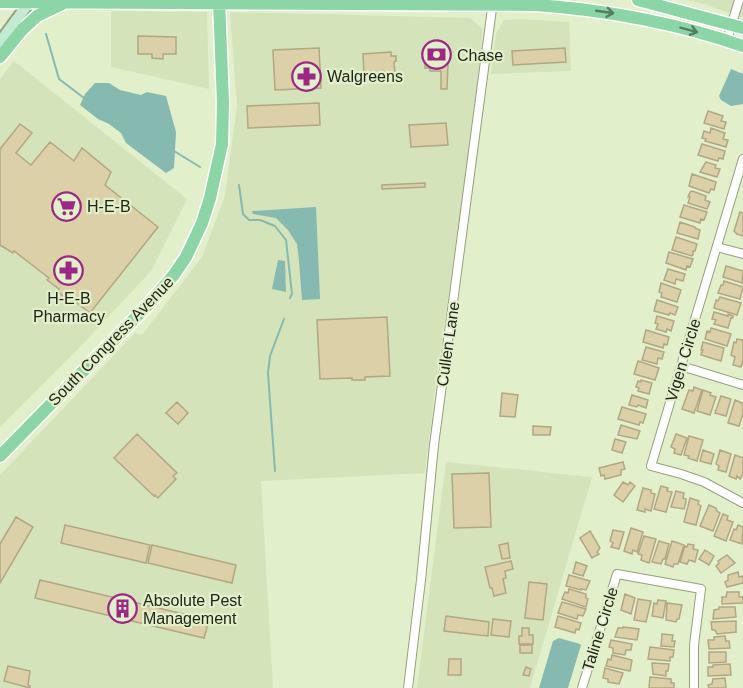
<svg xmlns="http://www.w3.org/2000/svg" width="743" height="688" viewBox="0 0 743 688" font-family="Arial,sans-serif">
<rect width="100%" height="100%" fill="#e2efcb"/>
<path fill="#d4e3b9" d="M688,0H743V18L704,4Z
M111,11L207,12L209,89L111,67Z
M230,12L470,18L483,29L477,96L436,381L425,473L261,481L273,688H0V475L135,333L142,335L202,257L225,196L237,106Z
M520,19L569,22L571,71L491,74L496,34L504,20Z
M14,61L187,199L151,271L78,349L0,427V79Z
M446,462L592,477L530,688H417Z"/>
<path fill="#86b9af" d="M731,69L743,74V104L731,106L721,100L719,96Z
M95,83H109L120,90L141,95L147,92L166,96L176,132L174,168L166,173L126,143L121,133L109,124L98,119L80,105L85,94Z
M316,207L320,299L302,300L299,261L297,244L288,230L276,218L253,214L252,211Z
M278,260L285,261L286,292L272,289Z
M559,638L580,644L581,645L568,688H539L553,641Z"/>
<g fill="none" stroke-linecap="round" stroke-linejoin="round">
<path stroke="#86b9af" stroke-width="2" d="M46,34L59,79L84,98
M174,151L200,167
M239,185L243,214L249,220H260L275,226L286,240L292,294L290,298
M275,471L268,373L270,356L284,319"/>
</g>
<path fill="#dbd0a7" stroke="#b1a784" stroke-width="1.5" d="M138,36L176,37V54H163V59L152,58V54H138Z
M440,45H448V53H446V64H448L447,89H441V71H430V68H425V46Z
M319,48L321,88L275,90L273,50Z
M565,48L566,62L513,65L512,51Z
M391,52V56H396V61L394,62L395,74H386L385,72L382,73V74L364,75L363,54Z
M319,103L320,125L248,128L247,106Z
M708,111L723,116L721,121L726,122L724,129L704,123Z
M446,123L448,145L411,147L409,125Z
M20,124L32,133L16,153L31,165L50,142L74,161L82,148L111,172L105,185L158,227L90,313L73,300H66L58,291L59,289L47,280L49,278L14,251L13,253L0,245V149Z
M711,128L725,133L723,139L728,140L726,147L705,141L706,139L702,138L704,131L710,133Z
M702,144L725,151L723,159L719,158L718,161L698,155Z
M706,162L716,165L715,168L720,169L717,177L700,172Z
M692,174L716,182L714,190L711,189L709,193L689,186Z
M425,183V187L382,189V185Z
M692,191L706,196L705,200L710,202L707,209L688,203L690,197H688L690,192Z
M684,205L707,212L704,220L701,219L700,223L680,217Z
M740,212L743,213V236L737,234L734,231Z
M680,222L695,227V228L700,230L698,239L677,233Z
M676,237L697,244L695,251H693V255L692,256L672,250Z
M669,252L693,259L690,267L687,266L686,270L666,263Z
M726,266L743,271L742,283L723,277Z
M668,269L685,274L683,281L676,279L675,284L664,280Z
M724,281L743,287L740,299L718,293L721,285H723Z
M661,283L681,290L677,302L661,297L662,293L659,292Z
M720,297L741,303L737,315L714,308L716,300L718,301Z
M657,300L678,307L675,315L670,313L669,315L654,311Z
M714,312L728,316V314L733,316V318H731L728,328L714,324L716,320L712,319Z
M657,316L674,321L671,331L667,329L666,332L656,329L658,324L655,323Z
M387,317L390,376L365,377V380H352V378L320,379L317,320Z
M711,328L731,334L727,346L705,339L707,331L710,332Z
M646,330L669,337L667,345L664,344L663,348L643,342Z
M737,339L743,340V360L741,367L733,365L735,357L731,355L734,342L736,343Z
M703,342L724,348L721,361L701,355V354L703,350H701Z
M646,347L664,352L662,359L658,358L657,364L642,360Z
M638,361L659,368L655,380L634,374Z
M641,380L652,383L649,394L638,391L639,388L636,387L638,381L641,382Z
M694,387L702,390L694,413L682,409L689,390L693,391Z
M703,390L711,393L710,395L716,397L710,415L697,411Z
M502,393L518,395L515,417L500,416Z
M632,395L648,400L646,408L638,405L637,407L629,405Z
M721,396L731,399L726,416L715,413Z
M735,400L742,403V405L743,406V414L739,426L728,423Z
M177,402L188,413L178,424L166,413Z
M622,407L646,414L643,423L640,422L639,425L618,419Z
M621,425L640,431L637,439L618,435Z
M533,426L551,427L550,435H533Z
M137,434L177,473L173,476L176,479L158,498L155,495L154,496L114,458Z
M676,434L687,438L681,455L674,453L675,449L671,447Z
M689,436L703,440L697,461L688,458L689,456L684,455Z
M615,439L626,442L622,453L612,450Z
M703,450L714,454L711,464L700,461Z
M720,450L731,454L726,472L718,470L719,466L716,464Z
M735,455L743,458V474L740,479L737,476L736,479L729,476Z
M623,462L625,469L621,470V475L605,479L604,475L601,476L599,468Z
M489,473L491,527L454,528L452,474Z
M623,482L628,485L630,482L635,486L623,502L614,495Z
M661,486L668,488L667,491L672,492L666,512L654,509Z
M643,488L651,490V493L655,494L651,511L645,509V512L637,510Z
M676,491L684,493L683,498L686,499V502L684,509L671,507Z
M690,498L699,501L698,504L701,506L696,525L684,522Z
M709,505L716,508L717,511L720,513L713,531L700,526Z
M723,514L728,516L727,520L733,522L726,541L714,536Z
M16,517L33,527L0,583V544Z
M65,525L150,545L146,563L61,543Z
M738,525L743,527L742,544L730,540L734,529L736,530Z
M631,528L643,532L637,552L633,550L632,554L624,551Z
M613,530L624,532L619,549L611,547L613,543L610,541Z
M590,531L600,548L597,552L599,554L592,558L580,538Z
M644,536L656,539L649,563L641,560L642,555L638,554Z
M659,541L669,544L665,559H663L661,564L652,562Z
M672,541L684,545L678,564H674L673,567L665,564Z
M508,543L510,558L502,559L499,545Z
M688,544L694,545L693,549L698,550L695,562L689,560L687,564L680,562L685,546L687,547Z
M152,545L236,565L232,583L148,563Z
M705,550L714,556L709,565L699,559Z
M727,555L735,563L721,573L716,566L719,563L718,561Z
M511,561L513,569L505,571L506,578L503,579L506,593L494,596L492,588H490L485,567Z
M576,562L587,566L583,576L573,573Z
M738,572L739,577L743,576V583L727,587L725,582L728,580V575Z
M569,575L590,581L586,590L581,589V590L566,586Z
M40,580L209,620L204,638L35,598Z
M529,582L547,584L543,620L525,618Z
M569,589L586,594V598L588,599L586,607L562,599L565,592L568,593Z
M727,592H739V597H743V603L722,604V597H726Z
M625,594L635,598L631,614L621,610Z
M638,599L651,601L646,622L634,620Z
M658,600L666,601L663,618L652,616L654,603L657,604Z
M562,602L586,609L583,616L578,615L577,619L558,613Z
M667,603L682,605L679,619H677L676,622L666,620Z
M719,607H735L736,617L713,619L714,610L719,609Z
M446,616L489,622L488,636L444,631Z
M558,616L581,623L579,630L576,629L575,633L555,627Z
M493,619L511,621L509,637L491,635Z
M736,621V632L717,634L715,630H712L711,622Z
M623,627L639,629L637,640L615,637L618,628H623Z
M522,628H529V635H533V644H519V636H522Z
M662,634L673,635L672,641H675L674,647L661,646Z
M725,636L726,641H729L730,648L709,649L708,640H714V637Z
M611,640L632,644L631,650H626L625,655L613,653V648L609,647Z
M520,645H532V653H520Z
M650,647L674,650L673,657H670V661L648,659Z
M709,652H726V662L709,663Z
M612,655L632,660L630,671L606,666L608,659L611,660Z
M449,659H461V675H448Z
M652,663L669,664L668,671H666V676L653,674Z
M730,664L731,675L708,676V667H713V665Z
M8,666L30,671L28,685L30,686V688L4,681Z
M526,667L531,669L529,676L523,675Z
M605,668L623,673L619,684L608,682V679L603,678Z
M650,677L671,679V683H674V688H649Z
M725,678L726,688H709L708,685L712,684L713,679Z"/>
<g fill="none" stroke-linecap="round" stroke-linejoin="round">
<defs>
<path id="street" d="M727,40L739,0
M743,159L651,466L681,474L704,482L743,503
M717,247L743,254
M681,366L743,385
M408,688L421,580L434,445L493,1
M582,688L617,574L701,589L694,645V688"/>
<path id="secondary" d="M0,42L31,0"/>
<path id="primary" d="M638,0L743,28
M0,2L536,5C607,10 676,23 743,46
M0,57L22,30L37,16L62,4
M0,456L147,306L173,276L186,257L202,223L210,198L222,144L223,103L219,0"/>
</defs>
<use href="#street" stroke="#95a07f" stroke-width="10"/>
<use href="#secondary" stroke="#95a07f" stroke-width="14"/>
<use href="#primary" stroke="#fff" stroke-width="15"/>
<use href="#street" stroke="#fff" stroke-width="8"/>
<use href="#secondary" stroke="#c5ead3" stroke-width="10"/>
<use href="#primary" stroke="#8bd5a7" stroke-width="12"/>
</g>
<defs><path id="oneway-shaft" d="M-6 0H5M1.5-3L5.5 0L1.5 3" fill="none" stroke-width="1.6" stroke-linecap="round" stroke-linejoin="round" transform="scale(1.5)"/></defs>
<g stroke="#567d60">
<use href="#oneway-shaft" transform="translate(605 12) rotate(8)"/>
<use href="#oneway-shaft" transform="translate(689 30) rotate(15)"/>
</g>
<defs>
<symbol id="bank-ring" viewBox="-11 -11 22 22"><circle r="9.5" fill="#e2efcb" stroke="#9c2884" stroke-width="1.5"/><path d="M-6-4H6V4H-6ZM0-2.3a2.3 2.3 0 1 0 0 4.6a2.3 2.3 0 1 0 0-4.6Z" fill="#9c2884"/></symbol>
<symbol id="pharmacy-ring" viewBox="-11 -11 22 22"><circle r="9.5" fill="#e2efcb" stroke="#9c2884" stroke-width="1.5"/><path d="M-2-6h4v4h4v4h-4v4h-4v-4h-4v-4h4Z" fill="#9c2884"/></symbol>
<symbol id="supermarket-ring" viewBox="-11 -11 22 22"><circle r="9.5" fill="#e2efcb" stroke="#9c2884" stroke-width="1.5"/><path d="M-6-5.5h2.5l.6 2H6L4.5 2H-2.5L-4.4-4H-6ZM-1.5 3.2a1.3 1.3 0 1 0 .1 0ZM3 3.2a1.3 1.3 0 1 0 .1 0Z" fill="#9c2884"/></symbol>
<symbol id="building-ring" viewBox="-11 -11 22 22"><circle r="9.5" fill="#e2efcb" stroke="#9c2884" stroke-width="1.5"/><path d="M-4-6H4V6H1V3H-1V6H-4ZM-2.5-4.3h1.7v1.8h-1.7ZM.8-4.3h1.7v1.8H.8ZM-2.5-1h1.7V.8h-1.7ZM.8-1h1.7V.8H.8Z" fill="#9c2884"/></symbol>
</defs>
<g fill-rule="evenodd">
<use href="#bank-ring" x="420" y="38" width="33" height="33"/>
<use href="#pharmacy-ring" x="290" y="60" width="33" height="33"/>
<use href="#supermarket-ring" x="50" y="190" width="33" height="33"/>
<use href="#pharmacy-ring" x="52" y="254" width="33" height="33"/>
<use href="#building-ring" x="106" y="592" width="33" height="33"/>
</g>
<g text-anchor="middle" dominant-baseline="central" stroke-width="4.5" stroke-linejoin="round" paint-order="stroke">
<g font-size="16" fill="#212518" stroke="#e2efcb" text-anchor="start">
<text x="457" y="55">Chase</text>
<text x="327" y="76">Walgreens</text>
<text x="87" y="206">H-E-B</text>
<text x="69" y="298" text-anchor="middle">H-E-B<tspan x="69" dy="18">Pharmacy</tspan></text>
<text x="143" y="600">Absolute Pest<tspan x="143" dy="18">Management</tspan></text>
</g>
<g font-size="16" fill="#212518" stroke="#e2efcb">
<text transform="translate(111 341) rotate(-46)">South Congress Avenue</text>
<text transform="translate(448 344) rotate(-82)">Cullen Lane</text>
<text transform="translate(683 360) rotate(-73)">Vigen Circle</text>
<text transform="translate(600 629) rotate(-73)">Taline Circle</text>
</g>
</g>
</svg>
